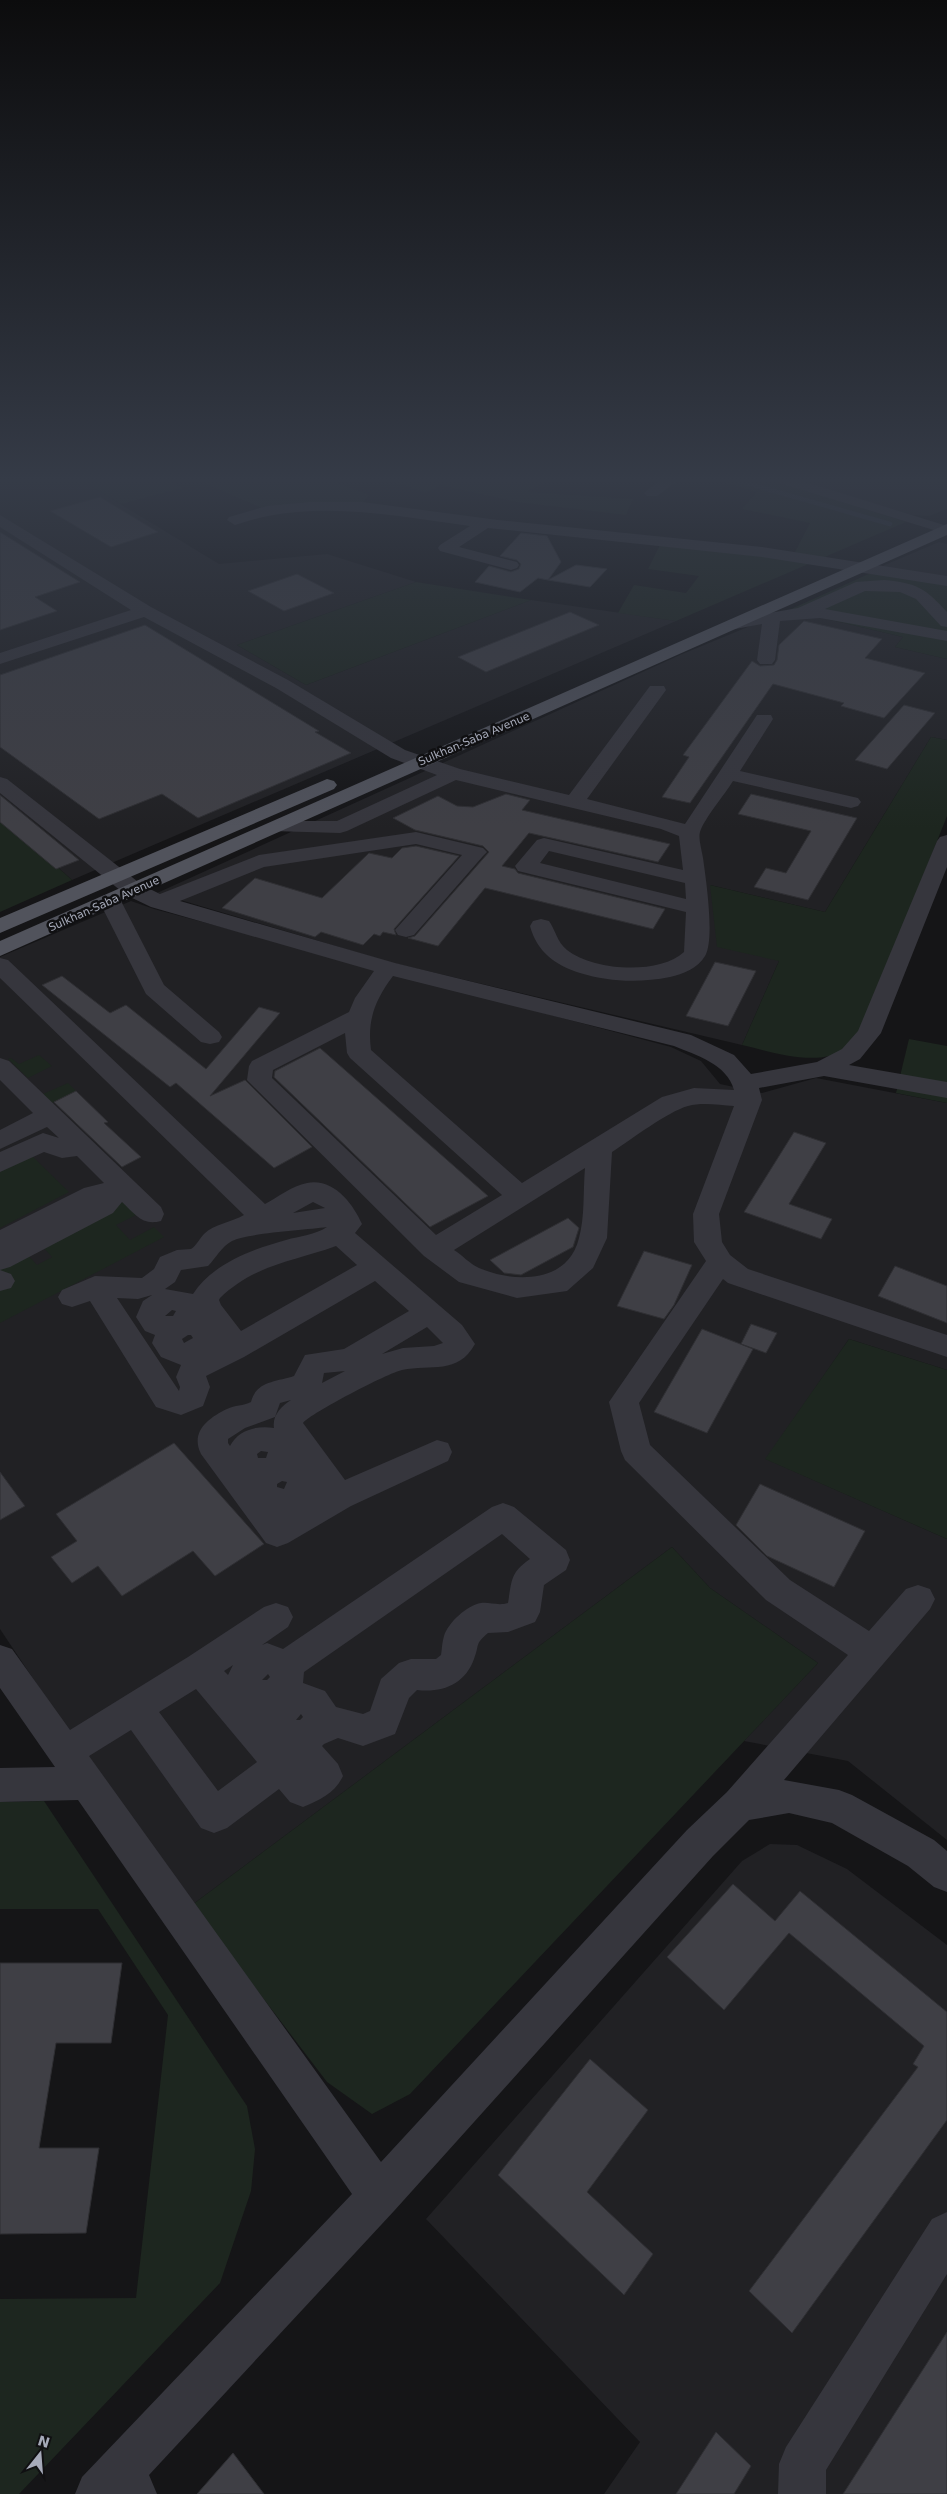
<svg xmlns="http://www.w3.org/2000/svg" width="947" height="2494" viewBox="0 0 947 2494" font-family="'DejaVu Sans',sans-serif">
<rect width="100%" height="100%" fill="#151517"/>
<path fill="#212124" d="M0,479H79L219,564L327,554L416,582L237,645L306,685L531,600L676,621L72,880L0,816Z
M791,479H947V509L929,516L912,515Z
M939,542L947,544V577L880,567Z
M789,610L903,637L895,647L947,659V740L931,737L825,912L710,885L779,961L742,1045L389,962L157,893L680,655Z
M131,901L154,909L671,1047L701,1061L720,1084L762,1093L816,1078L947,1103V1370L849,1339L766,1459L947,1539V1840L848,1761L744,1741L818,1663L710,1588L672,1547L192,1905L116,1803L0,1629V957Z
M770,1844L797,1845L847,1869L947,1945V2494H604L640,2442L426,2219L742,1861Z"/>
<path fill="#1d261f" d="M79,479H166L182,488L121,504Z
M211,479H327L369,495L362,504L306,502L264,509L202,482Z
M386,479H549L527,492L633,499L626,515L517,502L440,485L426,493Z
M713,479H770L906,522L676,621L618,613L634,585L686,593L699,576L648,569L660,545L795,552L810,523L742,509L757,492Z
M873,572L947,584V659L895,647L903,637L789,610Z
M416,582L531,600L306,685L237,645Z
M931,737L947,740V816L863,1028C858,1035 853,1047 846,1050C815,1067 773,1052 742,1045L779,961L717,947L710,885L825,912Z
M0,816L72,880L0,912Z
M909,1039L947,1046V1103L896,1093Z
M39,1055L52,1066L28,1078L8,1059L11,1058L19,1064Z
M68,1083L76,1091L52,1103L43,1094Z
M32,1156L69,1192L0,1228V1172Z
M122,1202L140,1213L116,1225L130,1240L154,1227L164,1237L0,1323V1266L26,1253L37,1265L52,1257L41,1245Z
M849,1339L947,1370V1539L765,1459Z
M672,1547L710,1588L818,1663L410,2094L372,2114L327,2082L192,1905Z
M44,1801L247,2106L255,2149L251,2191L220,2283L19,2494H0V2299L136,2298L168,2015L98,1909H0V1802Z"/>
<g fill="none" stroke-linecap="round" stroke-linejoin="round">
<path stroke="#2a323c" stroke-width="4.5" d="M732,479L890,524"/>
</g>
<path fill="#3f3f45" stroke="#2f2f33" d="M100,497L158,532L111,547L50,511Z
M0,532L80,582L35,597L57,611L0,630Z
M521,533L547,536L561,562L548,580L538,578L520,592L475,582L489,566L511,572L519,569L521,564L517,560L500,556Z
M576,565L607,569L590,587L548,580Z
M297,574L334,593L284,611L248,591Z
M570,612L599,625L486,672L458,657Z
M804,621L882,639L865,658L925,673L884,718L841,706L844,703L773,684L690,803L662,797L689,757L683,755L752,661L760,666L774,665L777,660L779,645Z
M145,625L319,731L315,732L351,753L198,818L162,794L99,819L0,747V675Z
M904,705L935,713L887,769L855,760Z
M506,794L530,800L522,810L670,844L658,862L529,833L502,866L515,869L518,873L665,909L653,929L485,888L438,946L408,938L415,936L489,852L483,846L415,830L393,818L438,796L457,806L473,807Z
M751,794L857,818L808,900L754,887L766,868L786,873L811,831L738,814Z
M0,795L79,860L56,869L0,822Z
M416,846L459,856L394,929L396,935L383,932L380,936L374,934L363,945L321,932L315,937L222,908L255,878L322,898L369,853L392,858L402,848Z
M715,962L756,971L728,1026L686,1016Z
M62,976L110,1013L126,1005L206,1069L259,1007L280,1013L210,1096L245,1080L312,1147L274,1168L176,1083L170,1087L42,985Z
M320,1048L488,1196L430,1227L274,1077L275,1071Z
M76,1091L108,1122L104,1123L141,1157L122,1167L54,1102Z
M794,1132L826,1143L789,1204L832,1219L821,1239L744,1212Z
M568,1218L579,1228L573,1247L521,1275L504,1273L490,1260Z
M644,1251L692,1265L674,1305L664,1319L617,1306Z
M895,1266L947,1286V1323L878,1296Z
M751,1324L777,1333L766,1353L741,1344Z
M702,1329L753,1349L707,1433L654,1412Z
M174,1443L264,1544L215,1576L193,1551L122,1596L98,1566L72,1583L51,1557L77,1541L56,1514Z
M0,1472L25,1506L0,1520Z
M760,1484L865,1531L834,1587L767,1556L736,1525Z
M733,1884L775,1921L800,1891L947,2012V2120L792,2333L749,2291L918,2067L913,2064L924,2046L789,1933L724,2010L667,1957Z
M0,1963H122L111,2043H56L39,2148H99L86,2233L0,2234Z
M590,2059L648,2110L587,2192L653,2254L624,2295L498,2175Z
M947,2332V2494H843Z
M716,2432L751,2466L734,2494H676Z
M233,2453L264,2494H197Z"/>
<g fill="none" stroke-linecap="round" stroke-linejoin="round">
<path fill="#36363d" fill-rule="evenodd" d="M662,479H680L657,496H647L644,493Z
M773,479H796L947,526V534L776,482Z
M309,502H362L498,520L762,547L947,576V586L762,557L488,528L459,547L517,562L519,565L517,568L511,570L440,551L438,548L440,545L470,526C404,517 335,503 268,516C257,518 246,522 235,525L227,520L229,517L267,506Z
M0,515L151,607L288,680L405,750L460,769L569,795L650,686H664L666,690L587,799L685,824L757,715H771L773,719L740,771L858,798L861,802L858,806L851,808L733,781C725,794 704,819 700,832C698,838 702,851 703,858C706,879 715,940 705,956C698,968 683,974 670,977C640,983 609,982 580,973C555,965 537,952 530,926L533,921L541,919L549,921C556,931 557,942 567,950C594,971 659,975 684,952L686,912L518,871L515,866L537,840L544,838L683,870L679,836L661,829L456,780L347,831L340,833L272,831L269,827L272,823L279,821H337L437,775L391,758L276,688L144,617L0,664V653L131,610L0,527ZM549,851L685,883L686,899L540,863Z
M884,580C917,583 925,588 947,612V627L941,626L916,599L900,592L865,591L825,609L947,631V641L820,618L780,621L775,660L772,664H760L757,660L762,624L735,629L729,628L726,624L729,620L735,619L798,608L856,582Z
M0,777L7,779L142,885L160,894L259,855L416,832L483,848L487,852L483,856L414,935L406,937L398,935L395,930L462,855L416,844L264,867L180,901L395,963L691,1035L734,1055L751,1074L817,1062L842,1049L858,1031L937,841L940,837L947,835V867L881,1033L860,1059L849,1065L947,1082V1098L824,1076L759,1088L762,1100L719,1214L722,1242L730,1255L748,1269L947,1335V1357L728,1283L723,1279L639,1403L650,1445L790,1580L869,1631L906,1589L918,1585L930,1589L935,1599L930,1609L784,1780L839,1790L852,1795L934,1840L947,1851V1892L934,1887L908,1866L832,1823L789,1813L749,1820L713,1856L394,2211L149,2475L157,2494H75L82,2477L352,2194L78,1800L0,1802V1768L55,1767L0,1688V1645L12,1649L70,1730L188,1657L264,1607L276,1603L288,1607L293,1617L288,1627L262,1645L267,1643L283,1649L492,1507L503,1503L514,1507L566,1550L570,1560L566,1570L544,1585L540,1612L535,1622L508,1632L488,1633C474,1645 480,1644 474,1659C465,1684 443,1693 417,1690L409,1698L395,1734L363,1746L338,1738L324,1744L322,1746L338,1764L343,1776C335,1793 320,1800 303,1807L290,1802L279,1789L227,1828L214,1833L201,1828L131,1730L89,1756L381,2162L687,1830L727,1792L848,1655L766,1600L625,1460L621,1451L609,1402L706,1261L694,1242L693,1214L734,1106C719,1105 702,1102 688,1106C667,1112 632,1139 612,1152L607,1238L593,1268L567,1291L517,1298L459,1282L424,1256L247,1080L249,1066L252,1061L349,1012L355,998L374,971L151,907L126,895L0,793ZM393,976L674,1046C696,1055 727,1064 734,1090L694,1088L662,1097L522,1183L371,1050C367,1020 375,1000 393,976ZM345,1033L347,1053L350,1058L502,1195L436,1235L272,1078L273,1070ZM585,1168C583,1190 585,1217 579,1238C568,1284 514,1283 479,1268C470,1264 462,1255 454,1250ZM502,1534L530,1559C510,1573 512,1580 508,1603C498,1606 490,1602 481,1603C467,1605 448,1623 444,1636C442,1642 442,1649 441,1655L436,1659H411L399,1663L381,1679L370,1711L363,1714L336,1707L325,1691L303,1683L304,1672ZM233,1665L228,1675L224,1671ZM268,1674L270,1677L267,1680H262ZM196,1689L257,1762L218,1791L159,1712ZM301,1714L303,1717L300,1720H296Z
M110,894L118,896L121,901L164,985L219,1032L222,1037L219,1042L210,1044L201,1042L146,994L99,901L102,896Z
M0,958L8,960L265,1204C278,1197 292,1186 307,1183C334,1178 353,1204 362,1224L355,1233L462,1325L475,1344C458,1375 431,1364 402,1370C388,1373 311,1413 303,1423L345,1480L437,1440L448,1443L452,1452L448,1461L351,1506L288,1543L277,1547L266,1543L201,1454C190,1432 208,1418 227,1409C235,1405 243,1406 251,1402C256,1381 276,1382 294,1376L305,1355L344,1349L409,1311L375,1281L244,1357L206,1376L210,1387L203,1406L181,1415L156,1407L90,1301L72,1307L62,1304L58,1297L62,1290L95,1276L142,1278L154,1269L160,1257L177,1250L191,1249C197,1245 199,1239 204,1234C214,1224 232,1222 244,1215L0,978ZM313,1202L325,1208L293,1213ZM327,1227C315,1235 300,1236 286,1240C253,1249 212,1264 193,1294L165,1289L175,1282L181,1270L208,1266C216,1258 221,1247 232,1241C248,1233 305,1230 327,1227ZM336,1246L357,1265L241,1331L221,1305L219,1300L220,1298C256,1264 292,1262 336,1246ZM152,1295L143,1301L136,1317L145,1331L155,1335L152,1343L161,1357L181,1365L176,1377L180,1387L179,1391L117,1298L138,1299ZM172,1310L176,1311L173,1316H165ZM427,1327L443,1343L434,1346L403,1348L382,1354ZM188,1335H191L193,1338L184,1343L182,1339ZM345,1371L322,1383L324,1373ZM291,1400C281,1406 272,1416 274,1428C257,1425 238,1430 230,1446L228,1443V1439L245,1428L275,1417L280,1403ZM261,1451L268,1452L266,1458H258L257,1454ZM282,1481L287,1482L284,1489L277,1487V1484Z
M0,1058L9,1061L161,1207L164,1214L161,1221C142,1226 135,1214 122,1202L113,1213L10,1267L0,1270V1230L84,1188L104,1183L77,1156L62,1158L44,1152L0,1172V1152L43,1133L59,1138L47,1127L0,1149V1130L33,1113L0,1080Z
M0,1270L11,1274L15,1281L11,1288L0,1291Z
M947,2212V2274L826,2470V2494H778L779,2464L786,2447L932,2219Z"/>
<path fill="#51535c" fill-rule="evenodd" d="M947,524V535L0,956V941Z
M327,779L334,781L337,785L334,789L0,933V918Z"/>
</g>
<linearGradient id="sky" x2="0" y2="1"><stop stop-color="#0c0c0d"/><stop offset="0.58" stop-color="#353b47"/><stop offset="1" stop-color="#353b47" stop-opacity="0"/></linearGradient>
<rect width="947" height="828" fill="url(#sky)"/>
<g text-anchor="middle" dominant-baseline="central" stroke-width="5" stroke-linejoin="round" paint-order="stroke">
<g font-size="11" fill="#a6aab9" stroke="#101012">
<text transform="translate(474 739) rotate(-23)">Sulkhan-Saba Avenue</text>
<text transform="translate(104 904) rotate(-24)">Sulkhan-Saba Avenue</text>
</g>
</g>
<g transform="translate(40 2454) rotate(17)" stroke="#101012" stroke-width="4" paint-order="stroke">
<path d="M0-4L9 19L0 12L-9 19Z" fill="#a6aab9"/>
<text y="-8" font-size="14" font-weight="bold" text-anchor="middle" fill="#a6aab9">N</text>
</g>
</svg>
